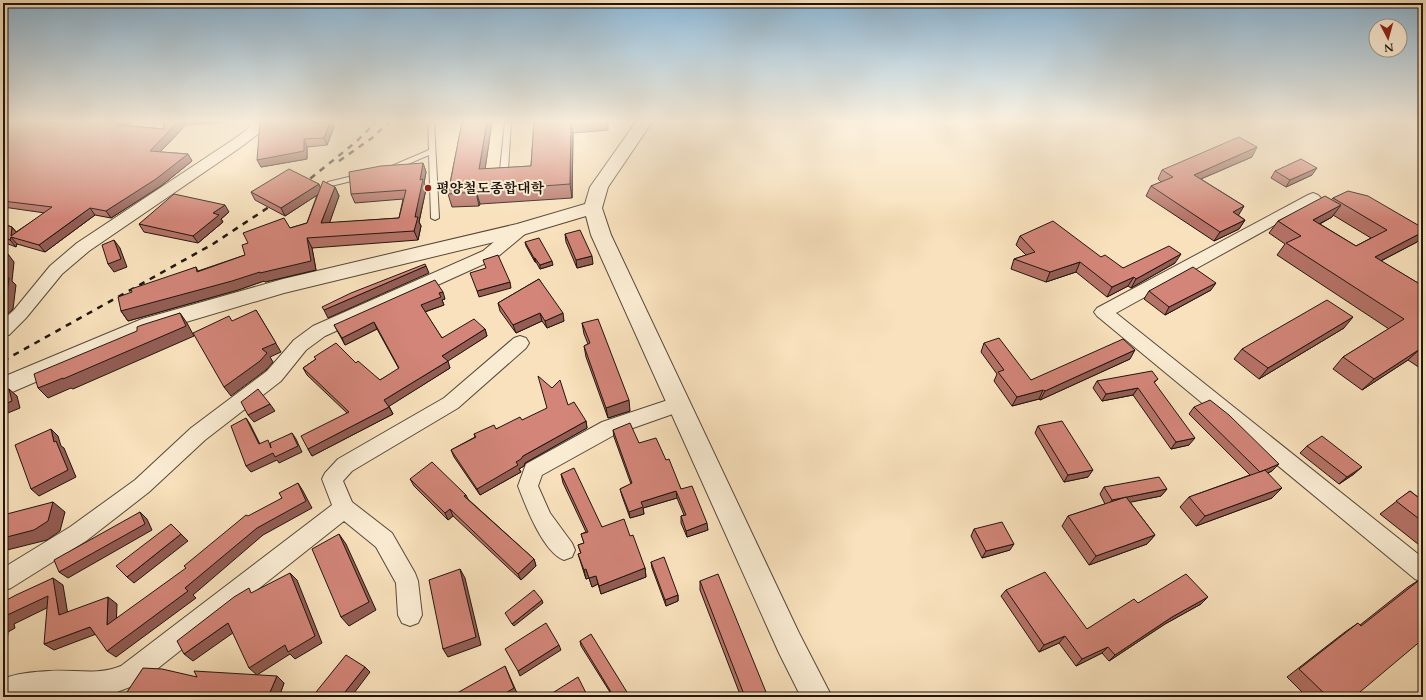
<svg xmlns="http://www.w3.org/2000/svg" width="1426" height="700" viewBox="0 0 1426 700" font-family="Cardo,'Noto Serif KR',serif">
<rect width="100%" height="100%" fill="#f8e1bc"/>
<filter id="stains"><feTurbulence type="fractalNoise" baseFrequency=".005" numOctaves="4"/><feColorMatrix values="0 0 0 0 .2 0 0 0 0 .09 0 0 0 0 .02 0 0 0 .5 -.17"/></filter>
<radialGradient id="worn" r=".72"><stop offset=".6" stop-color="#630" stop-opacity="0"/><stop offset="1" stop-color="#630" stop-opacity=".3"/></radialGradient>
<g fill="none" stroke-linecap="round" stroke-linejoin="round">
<defs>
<path id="service" d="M428,122H434L439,218L435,220L431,218L429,155L394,170H391L387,168L429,150Z
M505,122H511L508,170L504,172L500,170Z
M361,174L365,176L364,178L331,186L327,184L328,182Z"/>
<path id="minor" d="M251,122H265L258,134L241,147L89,251L62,274L26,318L9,335L3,336V320L14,310L50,266L77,243L231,141L248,129Z
M1313,193L1318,195L1321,198L1318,201L1116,313L1423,558V582L1415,579L1097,316L1094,312L1097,308L1308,195Z
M519,225L525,226L527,230L525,234L495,259L325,336L306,350L281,381L205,440L149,492L86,541L11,588L3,591V568L70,527L135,480L191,428L267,371L294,340L313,326L483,251L513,226Z
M520,336L526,338L529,343L526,348L458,408L352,471L343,481L352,502L392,533L415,573L418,581L422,615L418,623L410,626L402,623L398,615L396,583L376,547L344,521L138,684L109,695L88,697L50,695L37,697H3V679C17,673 34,672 49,671C75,669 96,676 121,666L332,505L322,479L325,473L338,459L444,398L514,338Z
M680,396L687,399L690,404L687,409L616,434L542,475L538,486L550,513L572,543L575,550L572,557L564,560C543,552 526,507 518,486L526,464L602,422Z"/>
<path id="tertiary" d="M636,122H652L608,187L602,208L611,235L799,633L832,697H801L779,653L591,235L586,216L519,236L284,293L149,333L3,396V377L142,319L283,279L517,224L585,204L590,187Z"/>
</defs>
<use href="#service" stroke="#56483a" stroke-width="2"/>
<use href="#minor" stroke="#56483a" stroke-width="2"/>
<use href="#tertiary" stroke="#56483a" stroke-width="2"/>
<use href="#service" fill="#faecd3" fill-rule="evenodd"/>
<use href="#minor" fill="#faecd3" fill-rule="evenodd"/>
<use href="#tertiary" fill="#faecd3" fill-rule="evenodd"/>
<path stroke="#20150e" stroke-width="2.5" stroke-dasharray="6 6" stroke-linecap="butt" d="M339,161L372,138L389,122
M301,186L357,141L376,122
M3,361L213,244L278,201"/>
</g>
<path fill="#b57267" stroke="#20150e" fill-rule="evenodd" d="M3,122L128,126L164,129L163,122H227H226L186,125L160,152L188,154L192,161L161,186L111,218L95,215L45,252L17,244L16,247L3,242V224L12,227L16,232L45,213L3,207Z
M260,122H333L334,127L327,145L307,147V159L261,167Z
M462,122H492L485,169L531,166L534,122H608V130L573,133L572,198L480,204L479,206L452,207L448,194Z
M1252,157L1201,179L1244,206L1238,215L1245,220L1239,229L1214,241L1146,196L1151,186L1161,182L1158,179L1162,170Z
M423,163L426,172L424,183L426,189L419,222L421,226L418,240L312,248L316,270L265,282L264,281L238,290L128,321L121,311L132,292L196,267L198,271L245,255L290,228L307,223L317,195L285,216L255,200L251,192L320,187H335L339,196L329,223L399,218L403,199L355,203L351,194Z
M1275,171L1312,175L1286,187L1271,178Z
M1333,198L1423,228V235L1417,242L1381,261L1423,286V370L1408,360L1362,390L1333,369L1343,357L1389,329L1277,255L1285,244L1269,233L1278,221L1331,200ZM1333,215L1371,238L1356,246L1320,224L1332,217Z
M229,212L221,219L223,222L198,243L144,232L139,224Z
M565,234L593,264L577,268L566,242Z
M1020,236L1101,257L1123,268L1175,263L1131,288L1128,286L1107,297L1076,272L1046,282L1011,269L1014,259L1026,255L1016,245Z
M525,242L553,265L540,269L536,262H535L526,246Z
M539,279L564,321L547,328L542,321L516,333L500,311L498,303Z
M1211,290L1165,315L1144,299L1149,291Z
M445,299L442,300L444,305L425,312L442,338L485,329L487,336L447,361L450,368L389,406L393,414L312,456L308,449L347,413L307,375L303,368L316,359L314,357L356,363L380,380L399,369L377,329L345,345L334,325Z
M582,323L630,411L608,418L586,357L584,346L588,344L584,334Z
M1344,328L1259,379L1234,359L1242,349Z
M984,343L1031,380L1130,359L1040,400L1039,399L1012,406L994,381L997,374L981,352Z
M1158,379L1154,383L1189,445L1171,449L1133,395L1102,401L1093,388L1097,381Z
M568,405L586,421L587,428L525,463L524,466L519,469L521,472L480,495L454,457L451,450L475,437L474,434L496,429Z
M1194,407L1272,471L1268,473L1272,498L1196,526L1180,507L1189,497L1250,475L1189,414Z
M1038,426L1088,477L1064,482L1035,433Z
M613,430L639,443L666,460L681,489L708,530L687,537L681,523V516L684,515L677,498L643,508L644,514L630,518L622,496L620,489L631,484L614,437Z
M1307,446L1354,474L1339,484L1300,453Z
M561,474L602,527L630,536L645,568L646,577L601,594L598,584L592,587L589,578L586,579L578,554H581L578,545L584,543L581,534L586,532L563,483Z
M410,479L469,500L534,559L536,566L521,580L453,516L448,520L414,486Z
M1104,487L1167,489L1161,496L1130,502L1155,535L1147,544L1089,565L1062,526L1068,516L1105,504L1100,494Z
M1410,491L1423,501V548L1380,514Z
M974,529L1010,550L982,558L971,536Z
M651,562L678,595V601L666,606L652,568Z
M1422,578L1354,697H1307L1287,677L1345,632L1358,623L1360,625L1408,587Z
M700,581L768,697H741L700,590Z
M1006,590L1087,629L1138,603L1201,604L1165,624L1109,661L1102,653L1076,666L1059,643L1039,652L1001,596Z
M580,641L630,697H613L581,646Z
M197,677L284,683L279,697H135L127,692Z"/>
<path fill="#935d54" stroke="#20150e" d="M121,122H132L122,132L117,125Z
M178,122H184L186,125L155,157L150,151Z
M330,122H333L334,127L327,145L324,138Z
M487,122H492L483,183L479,169Z
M571,122L573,133L572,198L570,184Z
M304,139L307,147V159L261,167L257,160Z
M1257,147L1252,157L1189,184L1194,175Z
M188,154L192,161L161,186L111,218L106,211Z
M423,163L426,172L424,183L426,189L419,222L421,226L418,240L414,231L415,217L420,180Z
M1317,168L1312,175L1286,187L1290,180Z
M319,184L322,192L285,216L281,208Z
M335,187L339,196L326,233L321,223Z
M476,191L480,204L479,206L476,192Z
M225,205L229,212L221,219L223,222L198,243L193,236L213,213Z
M1341,205L1332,217L1304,232L1313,220Z
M1244,206L1238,216L1233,212Z
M90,208L95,215L45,252L39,245Z
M1245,220L1239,229L1214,241L1220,232Z
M12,227L18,234L11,236Z
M1423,232V235L1417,242L1365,269L1375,257Z
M11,237L17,244L16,247L10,240Z
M307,238L312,248L316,270L265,282L264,281L238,290L128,321L121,311Z
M114,240L120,248L127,267L114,272L108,264Z
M8,254L14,262L12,281L16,285L13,309L3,318L4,279Z
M1181,254L1175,263L1131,288L1136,279Z
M592,256L593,264L577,268L576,260Z
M534,258H535L536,262H535Z
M552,261L553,265L540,269V265Z
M1080,262L1076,272L1046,282L1050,272Z
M426,266L429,273L328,318L324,310Z
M1134,277L1128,286L1107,297L1112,287Z
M510,282L511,288L479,297L477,291Z
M1216,283L1211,290L1165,315L1169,307Z
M443,292L445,299L442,300L444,305L424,312L421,305L439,293Z
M256,310L281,352L270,357L273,362L266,370L231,396L224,387L262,349Z
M180,313L187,323L194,336L73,389L71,388L48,398L38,388Z
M540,313L542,321L516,333L513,325Z
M563,313L564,321L547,328L545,321Z
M1353,317L1344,328L1259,379L1268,368Z
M374,322L377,329L345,345L342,338Z
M485,329L487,336L445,363L442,356Z
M1420,349L1408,360L1362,390L1374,379Z
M1135,350L1130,359L1040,400L1045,391Z
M448,361L450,368L388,407L384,400Z
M1138,388L1133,395L1102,401L1106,394Z
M9,389L17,396L20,408L3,415V405Z
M1043,390L1039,399L1012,406L1017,397Z
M629,400L630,411L608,418L606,408Z
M270,404L275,411L254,422L248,415Z
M389,407L393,414L312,456L308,449Z
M246,418L250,424L263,450L259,444Z
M586,421L587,428L525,463L524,466L519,469L521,472L480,495L477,489L516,462L523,456Z
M51,429L58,436L61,446L64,448L76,477L39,496L31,489L54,442Z
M292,433L296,439L302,452L279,463L277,460L251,472L246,466Z
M1195,438L1189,445L1171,449L1176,442Z
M1279,464L1272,471L1254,479L1260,472Z
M1362,467L1354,474L1339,484L1347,477Z
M1093,470L1088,477L1064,482L1068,475Z
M298,483L303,491L312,508L263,535L193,595L196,598L116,657L107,651L185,588Z
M1282,488L1272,498L1196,526L1205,516Z
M1167,489L1161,496L1107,507L1112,500Z
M676,491L677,498L643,508L644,514L630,518L629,512L641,502Z
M466,495L469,501L464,496Z
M53,502L65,512L60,531L47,540L3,551V538Z
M450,509L453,516L448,520L445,513Z
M140,512L147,519L152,530L68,578L59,572Z
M707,523L708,530L687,537L686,531Z
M181,534L188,541L134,583L127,577Z
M339,534L346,544L376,610L349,626L341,617Z
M1155,535L1147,544L1089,565L1096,556Z
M1014,544L1010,550L982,558L986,551Z
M534,559L536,566L521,580L518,574Z
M645,568L646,577L601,594L599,586Z
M460,569L465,578L481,645L448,657L443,649Z
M586,569L589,578L586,579L584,570Z
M290,573L297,580L322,643L295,659L290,654L257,675L249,668Z
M596,576L598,584L592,587L589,578Z
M53,578L63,585L69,621L59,615L57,603L14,624L15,628L8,632L4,677H3V617Z
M678,595V601L666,606L665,600Z
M108,597L117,604L116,631L107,625Z
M1208,597L1201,604L1165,624L1109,661L1115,655L1172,617Z
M542,600L543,603L514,626L512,624Z
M228,623L237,630L193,661L184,654Z
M90,627L99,633L54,650L44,644Z
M1065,636L1059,643L1039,652L1044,645Z
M559,645L561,650L520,676L518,671Z
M1108,647L1102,653L1076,666L1082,659Z
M505,666L517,693L511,697H499Z
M365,667L370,672L351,697H341Z
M277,676L284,683L279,697H268Z"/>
<path fill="#d28578" stroke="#20150e" d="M3,122H121L117,125L164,129L163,122H178L150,151L188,154L156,179L106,211L90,208L39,245L11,237L10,240L3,237V224L12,227L11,236L52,207L3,201Z
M260,122H330L324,138L304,139V151L257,160Z
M462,122H487L479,169L531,166L534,122H571L570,184L476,191V192L448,194Z
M1239,137L1257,147L1194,175L1244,206L1233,212L1245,220L1220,232L1151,186L1173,177L1162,170Z
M1301,159L1317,168L1290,180L1275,171Z
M423,163L420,180L423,179L415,217H418L414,231L307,238L311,261L260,273V272L232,281L121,311L118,297L132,292L131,289L196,267L197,272L245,255L242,245L248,243L243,233L284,218L290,228L307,223L323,181L335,187L321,223L399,218L406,190L351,194L349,172L381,166Z
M289,169L319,184L281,208L251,192Z
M1348,191L1368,196L1423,228V232L1375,257L1423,286V351L1420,349L1374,379L1343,357L1404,319L1286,243L1301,236L1278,221L1325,196L1341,205L1313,220L1356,246L1387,230L1333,198Z
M174,194L225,205L213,213L219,215L193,236L139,224Z
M1053,221L1101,257L1105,255L1123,268L1169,246L1181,254L1136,279L1134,277L1112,287L1080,262L1050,272L1014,259L1035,252L1020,236Z
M580,230L592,256L576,260L565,234Z
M539,238L552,261L540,265L535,258H534L525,242Z
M114,240L121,259L108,264L102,245Z
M3,254H8L4,279L9,278L6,302L3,304Z
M498,255L510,282L477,291L470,273L486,268L483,260Z
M425,264L426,266L324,310L322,307L351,293Z
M1193,267L1216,283L1169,307L1149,291Z
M539,279L563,313L545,321L540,313L513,325L498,303Z
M435,280L443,292L439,293L441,297L421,305L442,338L474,319L485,329L442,356L448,361L384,400L389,407L308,449L301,436L349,412L303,368L316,359L314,357L336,343L356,363L358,361L380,380L399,368L374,322L342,338L334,325Z
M1327,300L1353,317L1268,368L1242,349Z
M256,310L276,343L262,349L267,353L260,361L224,387L193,333L229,316L232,321Z
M180,313L186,326L63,379V378L38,388L34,374L137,331V327L142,325Z
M598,319L629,400L606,408L584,346L590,343L582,323Z
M999,338L1031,380L1123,339L1135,350L1045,391L1043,390L1017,397L998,372L1004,370L984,343Z
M1152,371L1158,379L1154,382L1195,438L1176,442L1138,388L1106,394L1097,381Z
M538,376L552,388L560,380L568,405L574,402L586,421L523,456L521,459L516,462L518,465L477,489L451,450L476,437L474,434L494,425L496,429L520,417L522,420L547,408Z
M9,389L12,401L3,405V391Z
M258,389L270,404L248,415L241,402Z
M1210,400L1229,415L1279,464L1260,472L1194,407Z
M246,418L259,444L268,440L271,448L270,443L292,433L298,446L275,457L273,453L246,466L231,426Z
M1062,421L1093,470L1068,475L1038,426Z
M630,423L639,443L656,438L666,460L669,459L681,489L692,486L707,523L686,531L681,516L686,515L676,491L641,502L643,507L629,512L620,489L632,483L613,430Z
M51,429L54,442L56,441L68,470L31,489L15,445Z
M1322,436L1362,467L1347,477L1307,446Z
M432,462L466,495L464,496L534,559L518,574L450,509L445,513L410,479Z
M574,468L602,527L624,519L630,536L633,535L645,568L599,586L596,576L589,578L586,569L584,570L578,554L581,553L578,545L584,543L581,534L588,532L561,474Z
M1265,470L1282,488L1205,516L1189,497Z
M1159,477L1167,489L1112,500L1104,487Z
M298,483L306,501L257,528L185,588L188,591L107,651L90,627L44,644L48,596L3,617L4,622H3V602L16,595L53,578L59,615L108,597L107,625L186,568L184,566L246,515L248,516L282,498L279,493Z
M1410,491L1423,501V522L1396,501Z
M1126,497L1155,535L1096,556L1068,516Z
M53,502L48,521L34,530L3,538V515Z
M140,512L145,524L59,572L54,560Z
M1002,522L1014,544L986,551L974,529Z
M171,524L181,534L127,577L116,566Z
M339,534L369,602L341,617L312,549Z
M664,557L678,595L665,600L651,562Z
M460,569L476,637L443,649L429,580Z
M1045,572L1087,629L1134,599L1138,603L1186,574L1208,597L1172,617L1115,655L1108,647L1082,659L1065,636L1044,645L1006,590Z
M290,573L315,636L288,652L285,645L249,668L228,623L184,654L177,641L234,597L249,588L251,593Z
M718,574L768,697H745L700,581Z
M1422,578L1423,579V639L1354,697H1328L1299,669L1358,623L1361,626Z
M534,590L542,600L512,624L505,613Z
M546,623L559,645L518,671L505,649Z
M591,634L630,697H614L580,641Z
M346,655L365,667L341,697H312Z
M505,666L514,688L499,697H450Z
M143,668L162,669L197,677L194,671L277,676L268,697H148L127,692Z
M578,677L588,697H546Z
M638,692L642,697H631Z"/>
<linearGradient id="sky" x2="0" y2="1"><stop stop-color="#8cb7d6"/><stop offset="0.55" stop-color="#fcf2e1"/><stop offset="1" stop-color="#fcf2e1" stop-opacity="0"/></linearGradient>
<rect width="1426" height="220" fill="url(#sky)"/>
<circle fill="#8f2418" stroke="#faecd3" stroke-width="1.5" cx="428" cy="188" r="4"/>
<g text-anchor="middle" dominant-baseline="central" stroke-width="4" stroke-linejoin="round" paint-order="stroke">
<g font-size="14" font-weight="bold" fill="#20150e" stroke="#faecd3" text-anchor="start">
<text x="436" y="188">평양철도종합대학</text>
</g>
</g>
<rect width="1426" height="700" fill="none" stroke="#f8e1bc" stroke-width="16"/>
<rect x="4" y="4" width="1418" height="692" fill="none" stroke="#20150e" stroke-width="2"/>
<rect x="8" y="8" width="1410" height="684" fill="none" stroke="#20150e"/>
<g transform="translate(1388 38) rotate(174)"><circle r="19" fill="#faecd3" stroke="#a39684"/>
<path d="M0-3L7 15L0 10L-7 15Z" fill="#8f2418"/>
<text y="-6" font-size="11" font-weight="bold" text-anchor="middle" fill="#20150e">N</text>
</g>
<rect width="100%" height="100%" filter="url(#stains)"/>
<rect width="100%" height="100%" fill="url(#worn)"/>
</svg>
